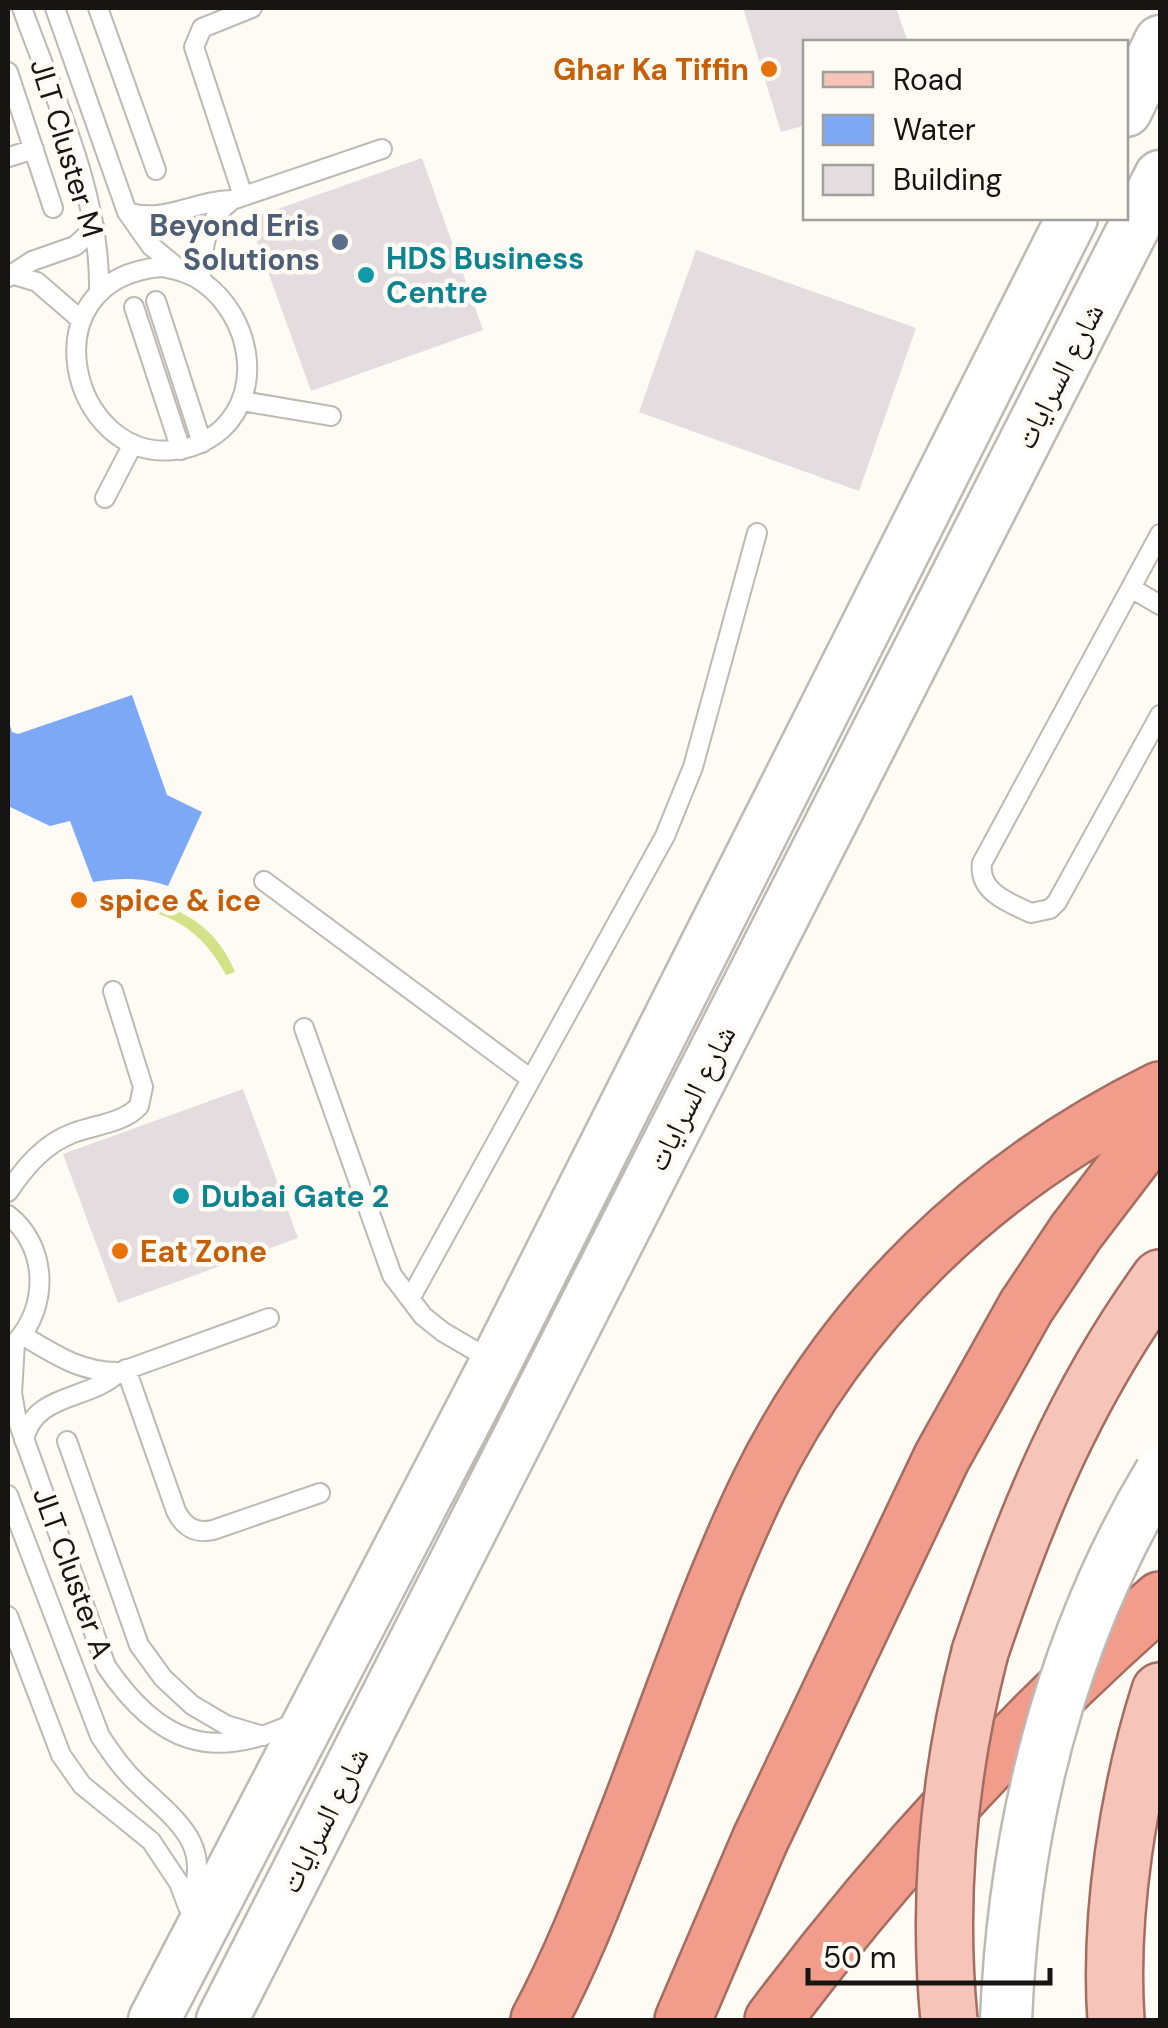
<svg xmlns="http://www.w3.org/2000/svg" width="1168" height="2028" viewBox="0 0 1168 2028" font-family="'DM Sans','Noto Naskh Arabic',sans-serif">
<rect width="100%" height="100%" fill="#fefbf4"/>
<path fill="#d3e286" d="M116,897C169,900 214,920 235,972L226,975C197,922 157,903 98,910L95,899Z"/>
<path fill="#7da8f6" d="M132,695L167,795L202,812L168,886C142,877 121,878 93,882L70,821L50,826L8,806V718L12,732L18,734Z"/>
<path fill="#e4dcde" d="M743,8H896L908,42H806V125L781,132Z
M422,158L483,330L311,391L249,219Z
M696,250L916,328L859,491L639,412Z
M243,1089L298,1238L118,1303L63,1154Z"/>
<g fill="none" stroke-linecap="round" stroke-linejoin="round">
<defs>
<path id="lane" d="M22,8C54,97 101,195 99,291
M55,8L127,212L151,246L179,269
M98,8L156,170
M8,72L53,208
M9,157L34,149
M243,196L194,47L202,28L252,8
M127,212C165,224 195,200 232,200L382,149
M161,267C177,270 191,273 204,283C249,316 265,388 222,429C208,441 191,449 174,450C70,462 25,279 161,267Z
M14,275L37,282L81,320
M8,277L32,261L75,246L95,228
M201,280C203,246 204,222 232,200
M156,301L202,443
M134,307L181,450
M242,401L331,416
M105,498L133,444
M1160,534L982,863C978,892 1009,903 1031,913L1050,909L1057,902L1160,715
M1131,588L1160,605
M264,881L531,1079
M304,1028L392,1275L423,1316L443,1332L491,1360
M8,1192C25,1167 44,1144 73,1133C94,1125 124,1123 139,1106L143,1087L113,991
M8,1215C48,1246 49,1306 16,1342
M410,1299L665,836L693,767L757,533
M22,1335C54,1354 81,1373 120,1372L269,1318
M15,1343L12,1393L16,1416L106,1666C158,1743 212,1764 298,1721
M126,1369L176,1511C184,1527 196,1534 213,1530L320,1493
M24,1440C34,1392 90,1401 119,1372
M67,1441L139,1645L163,1678L192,1705L226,1725L263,1736
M8,1495L100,1736C112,1754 123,1770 139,1785C178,1822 214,1845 189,1904
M8,1616L61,1755L82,1785L151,1841L179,1883L188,1907"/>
<path id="secondary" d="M1126,111L1160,41
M154,2020L496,1362L1072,218
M222,2020L1160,176"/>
<path id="primary" d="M980,1652C1026,1515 1075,1395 1160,1278
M1116,2020C1109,1916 1128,1791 1160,1691"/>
<path id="highway" d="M539,2020C575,1953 601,1882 629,1811C670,1705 709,1589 758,1487C844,1310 985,1176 1160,1090
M683,2020L760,1840L942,1457L1026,1307L1076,1232L1160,1122
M773,2020C888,1867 1016,1727 1160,1600"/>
</defs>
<use href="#lane" stroke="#bdbab3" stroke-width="22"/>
<use href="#secondary" stroke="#bdbab3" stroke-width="55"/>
<use href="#primary" stroke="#a56d61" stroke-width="60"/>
<use href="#highway" stroke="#a56d61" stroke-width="60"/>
<use href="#lane" stroke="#fff" stroke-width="18"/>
<use href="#secondary" stroke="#fff" stroke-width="50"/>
<use href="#primary" stroke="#f7c4b9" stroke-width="55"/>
<use href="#highway" stroke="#f29d8b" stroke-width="55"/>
<defs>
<path id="secondary-bridge" d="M1006,2020C1014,1828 1060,1639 1160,1473"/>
<path id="primary-bridge" d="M949,2020C937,1895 949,1773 980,1652"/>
</defs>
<use href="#secondary-bridge" stroke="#bdbab3" stroke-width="55" stroke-linecap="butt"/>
<use href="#primary-bridge" stroke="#a56d61" stroke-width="60" stroke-linecap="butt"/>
<use href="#secondary-bridge" stroke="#fff" stroke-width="50"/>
<use href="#primary-bridge" stroke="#f7c4b9" stroke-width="55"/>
</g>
<g fill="#e8710a" stroke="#fefbf4" stroke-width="4">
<circle cx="769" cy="69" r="10"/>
<circle cx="79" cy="900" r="10"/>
<circle cx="120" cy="1251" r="10"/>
</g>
<circle fill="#5c6f8a" stroke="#fefbf4" stroke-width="4" cx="340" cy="242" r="10"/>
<g fill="#0f9aa8" stroke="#fefbf4" stroke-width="4">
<circle cx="366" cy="275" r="10"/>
<circle cx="181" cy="1196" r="10"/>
</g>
<g text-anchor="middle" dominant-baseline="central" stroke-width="9" stroke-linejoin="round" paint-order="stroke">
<g font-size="30" font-weight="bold" fill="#c56008" stroke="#fefbf4" text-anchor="start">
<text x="749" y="69" text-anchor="end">Ghar Ka Tiffin</text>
<text x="99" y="900">spice &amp; ice</text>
<text x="140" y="1251">Eat Zone</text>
</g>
<g font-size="30" fill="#161513" stroke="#fefbf4">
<text transform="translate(67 148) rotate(73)">JLT Cluster M</text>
<text transform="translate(1059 376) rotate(-63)">شارع السرايات</text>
<text transform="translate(691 1098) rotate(-63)">شارع السرايات</text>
<text transform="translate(73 1573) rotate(70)">JLT Cluster A</text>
<text transform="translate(324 1820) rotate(-63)">شارع السرايات</text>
</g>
<g font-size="30" font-weight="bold" fill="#4e5e75" stroke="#fefbf4" text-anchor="end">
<text x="320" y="225">Beyond Eris<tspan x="320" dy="34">Solutions</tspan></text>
</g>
<g font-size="30" font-weight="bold" fill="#0d838f" stroke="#fefbf4" text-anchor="start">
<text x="386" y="258">HDS Business<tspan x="386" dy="34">Centre</tspan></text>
<text x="201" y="1196">Dubai Gate 2</text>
</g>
</g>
<rect width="1168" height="2028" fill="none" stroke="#161513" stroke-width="20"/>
<rect x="803" y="40" width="325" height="180" fill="#fefbf4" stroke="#a19f9a" stroke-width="2.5"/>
<rect x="823" y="72" width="50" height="15" fill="#f7c4b9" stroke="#a19f9a" stroke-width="2.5"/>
<text x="893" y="90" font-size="30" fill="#161513">Road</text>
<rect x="823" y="115" width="50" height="30" fill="#7da8f6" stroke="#a19f9a" stroke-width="2.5"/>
<text x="893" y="140" font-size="30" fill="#161513">Water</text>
<rect x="823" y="165" width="50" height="30" fill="#e4dcde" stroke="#a19f9a" stroke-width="2.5"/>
<text x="893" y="190" font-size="30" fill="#161513">Building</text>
<path d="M808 1968v15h242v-15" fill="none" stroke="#161513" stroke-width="5"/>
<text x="823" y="1968" font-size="30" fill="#161513" stroke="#fefbf4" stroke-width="8" paint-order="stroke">50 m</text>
</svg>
